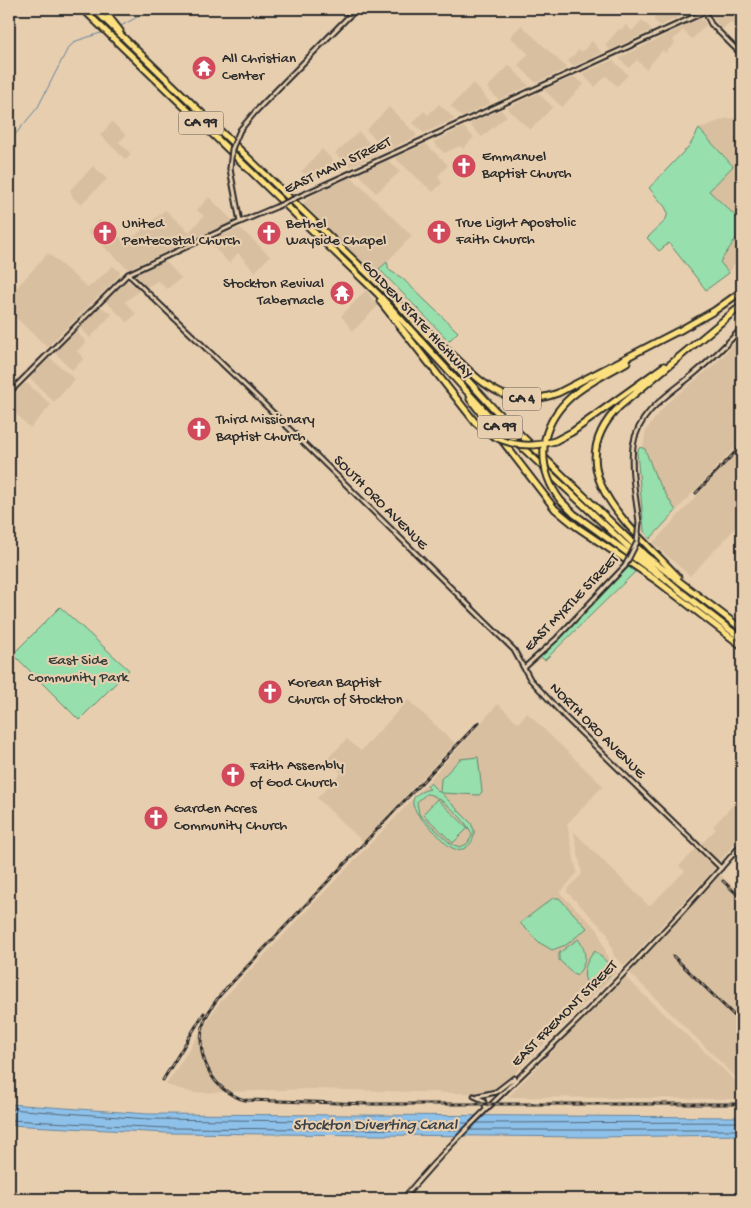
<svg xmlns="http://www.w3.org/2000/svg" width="751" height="1208" viewBox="0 0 751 1208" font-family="'Gochi Hand',sans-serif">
<rect width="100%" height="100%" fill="#e7ceaf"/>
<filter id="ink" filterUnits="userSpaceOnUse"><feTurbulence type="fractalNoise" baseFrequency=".02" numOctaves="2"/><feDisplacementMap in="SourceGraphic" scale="10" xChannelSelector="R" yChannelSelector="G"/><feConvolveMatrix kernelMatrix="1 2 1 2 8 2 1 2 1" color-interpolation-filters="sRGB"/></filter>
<g filter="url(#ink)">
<path fill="#d8bfa0" d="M663,9H697L660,26L653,19Z
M726,9H742V33L730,22L722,30L713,18V14Z
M701,18L707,24L692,39L683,30L673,40L675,43L665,53L663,50L646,69L637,60L629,68L619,58Z
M642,20L651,29L650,31L610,50L605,45L619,29L621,30L626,25L632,31Z
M521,25L566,67V69L536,83L518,65L529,54L510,37Z
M592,41L602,53L573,66L568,61L579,50L582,52Z
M613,60L628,75L617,86L606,76L595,87L583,75V73Z
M509,65L529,86L499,100L487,88Z
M574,77L584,84L562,107L544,90Z
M473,83L491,103L462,117L451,106Z
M538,93L553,107L530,130L508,109L509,107Z
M439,104L454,118L453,120L424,133L413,123L424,111L428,115Z
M389,107L416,134V137L387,150L366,130Z
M501,110L507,116L482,137L471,126V123Z
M734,118L742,121V222L709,191L733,165L699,129L724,119Z
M112,122L126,135L119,142L131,154L126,160L100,135Z
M463,127L474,137L463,149L460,146L444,153L433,142Z
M359,132L379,154L349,167L335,153Z
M426,144L448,165L438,176L442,183L433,192L396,159V157Z
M322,149L342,170L314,177L301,172Z
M388,160L400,172L376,193L359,174Z
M93,166L107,179L81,204L73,198L70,190Z
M351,177L412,236L374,275L303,203L315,194Z
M209,197L232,220L231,223L128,269L88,232L100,220L127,243L165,210L189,232L204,216L197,210Z
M240,228L270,256L255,272L238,253L229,263L210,243L211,240Z
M742,230V252L729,273L720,262Z
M48,253L88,288L113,266L120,272L119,276L47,347L9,311V304L10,295Z
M163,262H166L181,278L167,289L158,281L145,288L136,278V274L139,272Z
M126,280L140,290L125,302L136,314L127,322L105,301Z
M366,290L378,306L353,331L341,316Z
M101,307L112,314L90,338L79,326Z
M73,333H78L86,342L77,351L84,359L72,370L54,352Z
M742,336V440L676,511L656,478L647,452L643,447L646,430L667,403L713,366Z
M50,358L75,379L54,402L30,378Z
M24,384H28L51,405L30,428L9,407V400Z
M742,447V521L690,576L653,543Z
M408,700L455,743L363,842L317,798L341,773L327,759L347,739L361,751Z
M498,704L518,723L527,713L603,786L567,824L577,873L560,893L598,930L607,956L616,968V973L494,1094L310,1089L195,1093L166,1085L220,1002L405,807Z
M739,799L742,802V834L722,859L718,860L715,868L626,964H622L614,956L607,933L567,892V889L582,874L574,832L649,906L685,871L679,866L716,829L713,826Z
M719,874L742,894V1083L630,973Z
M625,977L742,1087V1099L508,1097Z"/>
<path fill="#97dfad" stroke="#61856c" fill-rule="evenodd" d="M699,129L733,166L709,191L742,222V230L720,262L729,273L706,290L669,243L659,251L647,238L665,221L668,213L665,207L649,188L690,145Z
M387,262L389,270L402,278L458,332L449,341L379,269Z
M640,447L645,449L656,478L676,511L650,539L644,531L637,452Z
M629,567L635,572L545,660L540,657Z
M60,607L129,670L79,720L13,654Z
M478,757L482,792L479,795L441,793L471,823L474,830C475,840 468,852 455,849C447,847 440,837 434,831C421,819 396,797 430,789L427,786L430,783L440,793L441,779L460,759ZM426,794C438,793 471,824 472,836L467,844L460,847L451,844L419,814L417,802Z
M437,799L468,828L453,843L423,814Z
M553,898H559L587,928L566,945L552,950L540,943L520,923Z
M578,939C588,952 587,964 576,976L559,960V953Z
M595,951L612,967L613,971L593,992C579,978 584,963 595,951Z"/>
<path fill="#8ec1ea" stroke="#66859e" d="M9,1104L148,1114L742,1117V1135L592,1137L167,1133L9,1125Z"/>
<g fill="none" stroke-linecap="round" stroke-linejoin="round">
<path stroke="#536777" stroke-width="1" d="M9,1109L148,1119L469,1123
M9,1120L167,1128L462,1130
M477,1123L742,1122
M469,1130H742"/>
<path stroke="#66859e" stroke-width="1" d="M119,27L152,9
M9,142L38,107L68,48L76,41L104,32"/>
<defs>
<path id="tertiary" d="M343,9L351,15
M705,12L711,24L742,55
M128,274L258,398L514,650L530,679L565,717L721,868
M9,393L128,274L240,222
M639,522C636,498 630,470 633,446C638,411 670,394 695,373C712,359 727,344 742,328
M524,668L557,638L625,566"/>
<path id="secondary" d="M240,130L256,111L356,9
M230,169L240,222L276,207
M302,195L711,9
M474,1096L483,1100L486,1108
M478,1096L496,1092L514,1078
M403,1199C454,1137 514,1083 572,1026C631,968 688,906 742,844"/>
<path id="motorway" d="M83,9L378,294L492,419L625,544L680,591L742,639
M94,9L390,295L494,409L611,522L646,556L742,629
M103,9L120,31
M380,301L475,422
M415,318C428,332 442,345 456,358C487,389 512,410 558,393L678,331
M677,332L714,311L742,291
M470,399L555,509L577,527L657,581L742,646
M545,439C555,397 592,382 627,362
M555,441L572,432L664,366
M561,501L574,514L658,575
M678,577C635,530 554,471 620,406L742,305"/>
</defs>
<use href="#tertiary" stroke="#2b2b2b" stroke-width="7"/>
<use href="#secondary" stroke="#2b2b2b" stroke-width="7"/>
<use href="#motorway" stroke="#2b2b2b" stroke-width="9"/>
<use href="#tertiary" stroke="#e7ceaf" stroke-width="3"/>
<use href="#secondary" stroke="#e7ceaf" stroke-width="3"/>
<use href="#motorway" stroke="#fce080" stroke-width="5"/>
<defs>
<path id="rail" d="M696,493L742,445
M723,881L742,899
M673,956L742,1023
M228,986C218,997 209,1009 204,1022C194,1055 212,1091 245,1100L369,1104H742
M224,991L479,722
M163,1080L204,1013"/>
</defs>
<use href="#rail" stroke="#2b2b2b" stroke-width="3"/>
<use href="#rail" stroke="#e7ceaf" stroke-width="1" stroke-dasharray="4" stroke-linecap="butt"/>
<defs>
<path id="tertiary-bridge" d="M625,566L637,542L639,522"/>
<path id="secondary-bridge" d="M230,169L232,149L240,130
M276,207L302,195"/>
<path id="motorway-bridge" d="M475,422C497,444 525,450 555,441
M545,439C541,462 547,483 561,501"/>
</defs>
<use href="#tertiary-bridge" stroke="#2b2b2b" stroke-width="7" stroke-linecap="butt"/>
<use href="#secondary-bridge" stroke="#2b2b2b" stroke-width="7" stroke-linecap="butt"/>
<use href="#motorway-bridge" stroke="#2b2b2b" stroke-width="9" stroke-linecap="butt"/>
<use href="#tertiary-bridge" stroke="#e7ceaf" stroke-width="3"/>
<use href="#secondary-bridge" stroke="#e7ceaf" stroke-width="3"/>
<use href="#motorway-bridge" stroke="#fce080" stroke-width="5"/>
</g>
</g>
<defs>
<symbol id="temple-disc" viewBox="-11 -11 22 22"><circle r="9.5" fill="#d1495b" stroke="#e7ceaf"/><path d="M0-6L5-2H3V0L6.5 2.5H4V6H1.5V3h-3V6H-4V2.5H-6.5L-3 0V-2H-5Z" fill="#fff"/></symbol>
<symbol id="church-disc" viewBox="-11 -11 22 22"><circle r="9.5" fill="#d1495b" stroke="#e7ceaf"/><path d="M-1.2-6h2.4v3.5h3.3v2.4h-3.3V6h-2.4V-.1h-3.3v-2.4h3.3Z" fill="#fff"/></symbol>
</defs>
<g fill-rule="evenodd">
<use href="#temple-disc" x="190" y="54" width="28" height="28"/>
<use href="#church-disc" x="450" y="152" width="28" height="28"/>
<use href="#church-disc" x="425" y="218" width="28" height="28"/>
<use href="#church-disc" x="91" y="219" width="28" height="28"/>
<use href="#church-disc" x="255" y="219" width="28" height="28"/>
<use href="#temple-disc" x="328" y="279" width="28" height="28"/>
<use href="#church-disc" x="185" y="415" width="28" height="28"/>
<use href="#church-disc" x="256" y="678" width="28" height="28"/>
<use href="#church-disc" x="219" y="761" width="28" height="28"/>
<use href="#church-disc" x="142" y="804" width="28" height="28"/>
</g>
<g text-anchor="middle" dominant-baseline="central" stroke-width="4.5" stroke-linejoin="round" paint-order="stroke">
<g fill="#e7ceaf" stroke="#635c53" stroke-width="1">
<rect x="178.5" y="111.5" width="45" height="23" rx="4"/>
<rect x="503" y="387.5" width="38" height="23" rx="4"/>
<rect x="477.5" y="415.5" width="45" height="23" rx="4"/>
</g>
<g font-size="14" font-weight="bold" fill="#2b2b2b">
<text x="201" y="123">CA 99</text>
<text x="522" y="399">CA 4</text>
<text x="500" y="427">CA 99</text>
</g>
<g font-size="15" fill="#2b2b2b" stroke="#e7ceaf" text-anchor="start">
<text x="222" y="59">All Christian<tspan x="222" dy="17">Center</tspan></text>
<text x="482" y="157">Emmanuel<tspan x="482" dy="17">Baptist Church</tspan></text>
<text x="456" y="223">True Light Apostolic<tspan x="456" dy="17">Faith Church</tspan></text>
<text x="122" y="224">United<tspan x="122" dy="17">Pentecostal Church</tspan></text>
<text x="286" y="224">Bethel<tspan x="286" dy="17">Wayside Chapel</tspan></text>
<text x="324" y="284" text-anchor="end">Stockton Revival<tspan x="324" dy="17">Tabernacle</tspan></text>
<text x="216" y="420">Third Missionary<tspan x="216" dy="17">Baptist Church</tspan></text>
<text x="288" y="683">Korean Baptist<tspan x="288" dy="17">Church of Stockton</tspan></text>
<text x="250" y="766">Faith Assembly<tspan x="250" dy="17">of God Church</tspan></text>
<text x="174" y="809">Garden Acres<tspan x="174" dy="17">Community Church</tspan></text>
</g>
<g font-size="15" fill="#2b2b2b" stroke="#e7ceaf">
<text transform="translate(338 166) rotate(-25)">EAST MAIN STREET</text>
<text transform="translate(417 320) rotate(47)">GOLDEN STATE HIGHWAY</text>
<text transform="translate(380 503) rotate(45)">SOUTH ORO AVENUE</text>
<text transform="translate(572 603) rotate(-46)">EAST MYRTLE STREET</text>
<text transform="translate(597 731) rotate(45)">NORTH ORO AVENUE</text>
<text transform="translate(565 1014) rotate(-45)">EAST FREMONT STREET</text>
</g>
<g font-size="15" fill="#363d38" stroke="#e7ceaf">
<text x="78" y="661">East Side<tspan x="78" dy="17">Community Park</tspan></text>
</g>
<g font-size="16" font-style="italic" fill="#3a4248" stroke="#e7ceaf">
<text x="375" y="1126">Stockton Diverting Canal</text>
</g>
</g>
<rect width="751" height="1208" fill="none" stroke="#e7ceaf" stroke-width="30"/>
<rect x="15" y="15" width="721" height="1178" fill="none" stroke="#2b2b2b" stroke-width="2" filter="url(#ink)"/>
</svg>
